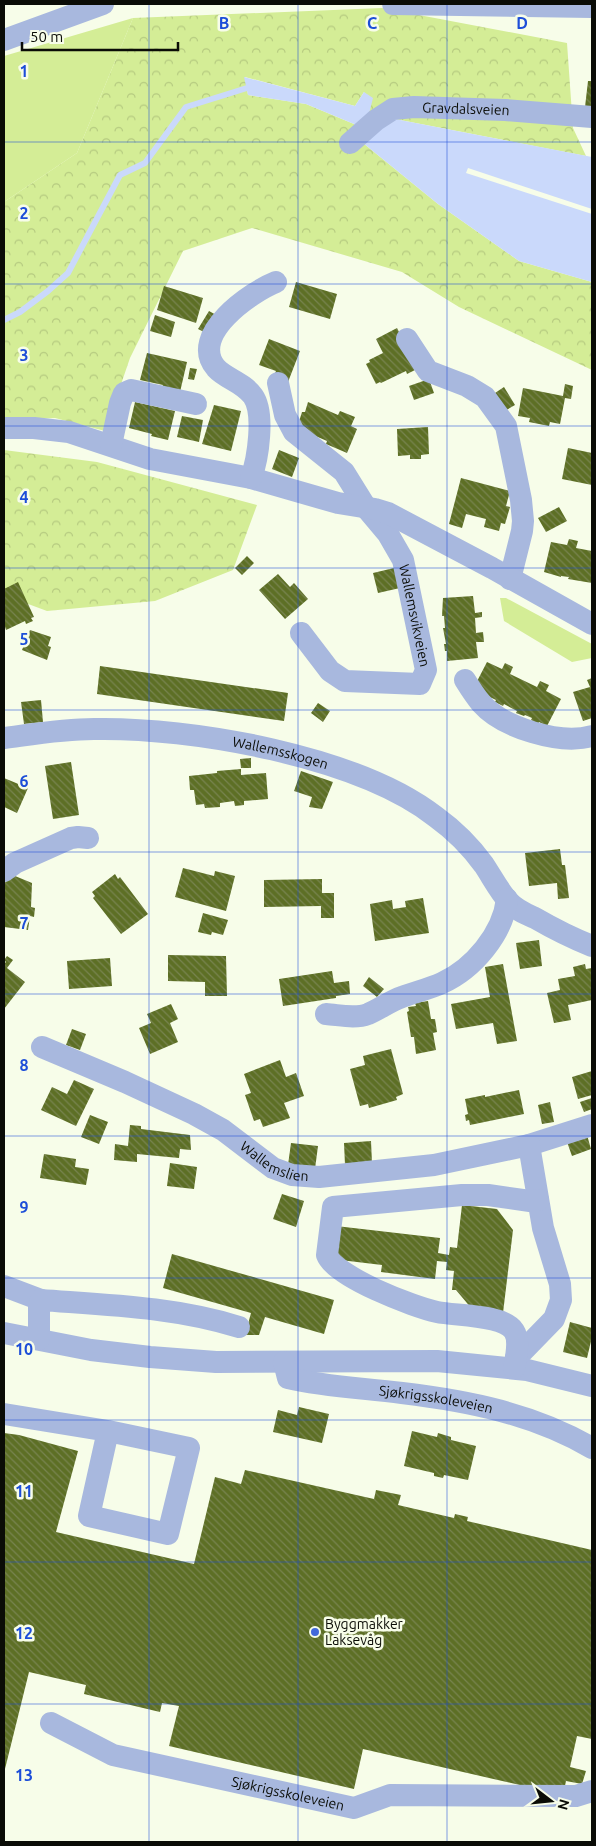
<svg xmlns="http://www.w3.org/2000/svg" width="596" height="1846" viewBox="0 0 596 1846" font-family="Ubuntu,sans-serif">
<defs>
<pattern id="forest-crowns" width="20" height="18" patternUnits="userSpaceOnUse" patternTransform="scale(1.25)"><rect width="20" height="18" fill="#d4ed96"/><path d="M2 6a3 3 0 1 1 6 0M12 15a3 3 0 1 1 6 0" fill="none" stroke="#b5ca80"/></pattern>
<pattern id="building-back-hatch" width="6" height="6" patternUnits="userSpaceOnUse" patternTransform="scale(1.25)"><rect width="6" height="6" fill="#5d6f25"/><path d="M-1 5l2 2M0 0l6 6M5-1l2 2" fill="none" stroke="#788450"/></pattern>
</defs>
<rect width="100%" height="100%" fill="#f7fde9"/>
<path fill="url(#forest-crowns)" d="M382,8L567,43L573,128L586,156L369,114L364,92L355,106L245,77L248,95L306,104L354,124L364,135L363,143L438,204L519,261L592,282V370L459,307L402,272L252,228L183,251L130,358L105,431L55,418L4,420V202L77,153L133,18Z
M4,450L97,462L257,505L233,570L155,601L47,611L4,595Z"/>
<path fill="#d4ed96" d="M133,18L77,153L4,202V56Z
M500,598H506L592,644V658L572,662L504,621Z"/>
<path fill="#cad9fb" d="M244,77L355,106L364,92L373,98L369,114L592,157V282L519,261L438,204L363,143L364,135L354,124L306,104L248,95Z"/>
<path fill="#f7fde9" d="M468,168L592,209V214L466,173Z"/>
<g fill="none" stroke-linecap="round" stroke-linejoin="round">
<path stroke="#cad9fb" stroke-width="6" d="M4,320L20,312L48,291L68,273L120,175L145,163L186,107L247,88"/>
</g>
<path fill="url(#building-back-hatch)" d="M588,81H592V108L585,107Z
M296,282L337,294L330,319L289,307Z
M164,286L203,298L196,323L157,310Z
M209,311L218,316L208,334L198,329Z
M155,315L175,322L171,337L150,331Z
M397,328L416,365L417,369L407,374L406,371L381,383L380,382L376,384L366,364L370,362L369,360L383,353L376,339Z
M269,339L300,351L288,382L273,377L276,371L259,365Z
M147,353L187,362L180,392L162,387L163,385L140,380Z
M190,368L197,369L194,380L188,379Z
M429,379L434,393L414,400L409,386Z
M565,384L573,386L571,399L565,398L560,424L550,422L549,426L529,422L530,418L518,416L523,388L563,396Z
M504,387L515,405L503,412L492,395Z
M135,402L175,411L168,440L151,436L152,434L129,428Z
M308,402L338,415L340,411L355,417L351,426L357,429L347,453L326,444L327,441L297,428L302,412H305Z
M214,405L241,411L231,451L202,444Z
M182,416L203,420L199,442L177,437Z
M428,427L429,454L421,455V459H410V455L398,456L397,429Z
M568,448L592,453V485L562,479Z
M279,450L299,458L292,477L272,469Z
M461,478L510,491L506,506L510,507L505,524L501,523L499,531L484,527L486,519L466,514L462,528L449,524Z
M559,507L567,521L546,532L538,518Z
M569,539L578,541L576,548L592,551V583L568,579L569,577L561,576V577L544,572L551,542L567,545Z
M247,556L254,563L242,575L235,568Z
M394,568L400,588L378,593L373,573Z
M278,574L290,587L294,583L308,599L285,619L259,590Z
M18,582L34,617L31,618L33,621L26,624L25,621L6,630L4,624V589Z
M473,596L475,613L482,612V617L475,618L476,633L483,632L484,642H476L478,658L447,661V651H445L444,644H446L443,628H445L444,616H442L443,598Z
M30,630L51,637L48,646L51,647L47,660L22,650Z
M487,662L502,669L505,663L513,667L510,674L537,687L540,681L549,685L546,691L561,699L547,726L539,722L538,724L531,720L532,718L525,715L524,716L516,713L517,711L504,704L503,706L495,702L496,700L473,689Z
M100,666L288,693L284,721L97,694Z
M592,678V718L583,721L573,692L590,687L587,680Z
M41,700L43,722L24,724L21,702Z
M318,703L330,711L323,722L311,713Z
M251,758V768H241L240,759Z
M71,762L79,815L53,819L45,766Z
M241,769V775L266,773L268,799L244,801V805L235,806L234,801L220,803V807L205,808L204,804L196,805L194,790H190L189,776L217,773V771Z
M301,771L333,782L322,809L309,807L312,797L294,791Z
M4,778L28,788L17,813L4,807Z
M560,849L562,865H565L569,898L558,899L557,883L529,886L525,853Z
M183,868L214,876L215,871L235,876L226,911L175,897Z
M115,874L118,879L120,877L148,914L121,934L93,898L95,896L92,892Z
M15,876L32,883L31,907L35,908L34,917L30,916L28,930L4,927V883Z
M322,879V893H334V918H321V906L264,907V880Z
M423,898L429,933L375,941L370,904L392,900L393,909L406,907L405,901Z
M203,913L228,920L223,935L212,932L211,935L198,932Z
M539,940L542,966L520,969L516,943Z
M168,955L226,956L227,996H205V982L168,981Z
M7,956L13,960L7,968L25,982L4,1009V964L6,962L4,960Z
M110,958L112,986L69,989L67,961Z
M503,964L517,1041L497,1044L493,1023L456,1029L451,1004L490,997L485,967Z
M585,964L586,969L592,968V1000L568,1005L571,1020L554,1023L547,993L560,990L558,979L575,976L573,967Z
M332,971L334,983L349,981L350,994L336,996V998L283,1006L279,979Z
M369,977L384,989L377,997L363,986Z
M428,1001L431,1019H435L437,1032L433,1033L436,1050L416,1054L414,1037H411L407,1012L409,1011L408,1007L416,1006L415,1003Z
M171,1004L178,1019L170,1023L178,1042L150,1054L139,1028L151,1023L147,1014Z
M72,1029L86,1034L80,1050L66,1045Z
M391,1049L403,1094L396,1097L397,1100L369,1108L368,1104L360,1106L350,1069L365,1065L363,1056Z
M280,1060L286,1077L296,1073L304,1096L284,1103L290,1118L263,1127L260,1119L254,1121L245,1095L251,1093L244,1074Z
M592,1071V1095L578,1099L572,1077Z
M74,1080L94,1089L76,1126L41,1110L52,1087L67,1094Z
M519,1090L524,1114L470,1125L469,1120L466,1121L465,1115L468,1114L465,1099L485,1095V1097Z
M592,1098V1109L584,1112L580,1102Z
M550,1102L554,1122L542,1124L538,1105Z
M90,1115L108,1122L99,1144L81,1137Z
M130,1125L141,1126V1129L190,1135L191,1150L180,1149L179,1158L137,1154V1162L114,1160L115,1144L128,1146Z
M587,1135L591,1149L572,1156L567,1142Z
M371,1141L372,1163L345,1165L344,1143Z
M291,1143L318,1146L315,1169L288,1165Z
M44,1154L76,1159L75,1167L89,1169L86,1185L40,1178Z
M170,1163L197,1167L194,1189L167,1186Z
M282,1194L304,1201L296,1227L273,1219Z
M462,1205L497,1209L513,1230L503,1313L472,1309L456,1290H452L454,1271L446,1270L447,1262L437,1261L435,1279L381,1272L382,1265L332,1259L336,1226L440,1238L438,1253L449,1255L450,1247L457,1248Z
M172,1254L334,1300L324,1334L265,1317L259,1335H245L251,1313L163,1288Z
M570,1322L592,1328V1337L587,1358L563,1352Z
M299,1407L329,1414L322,1443L273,1432L278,1410L297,1415Z
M412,1431L437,1437L438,1433L451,1437V1440L476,1446L468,1480L444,1475L443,1478L434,1476V1473L404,1466Z
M4,1433L19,1435L78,1451L56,1532L194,1564L215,1477L241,1484L245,1470L374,1499L376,1490L401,1495L398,1505L454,1518L455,1514L468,1517L467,1521L592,1550V1739L577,1736L570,1767L586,1771L582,1784L566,1781L563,1795L363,1749L354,1789L169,1746L179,1706L162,1703L160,1712L84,1694L86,1685L29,1672L4,1773Z"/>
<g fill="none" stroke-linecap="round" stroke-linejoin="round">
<g stroke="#a8b8de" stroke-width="22">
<path d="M393,4L592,7"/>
<path d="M4,40L103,4"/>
<path id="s1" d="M350,143L376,120L393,109L414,107L505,110L592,117"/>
<path d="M407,339L428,371L467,386L485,397L506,426L521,500L523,521L522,531L510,579"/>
<path id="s2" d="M278,383L285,415L294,432L344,472L367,509L388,534L403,560L426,670L420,684L345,681L330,671L301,633"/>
<path d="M4,428H34L69,432L150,459L251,478L338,503L375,509L388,513L492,568L592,624"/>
<path d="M111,445L120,403L124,393L131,390L196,404"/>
<path d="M251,478C258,459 265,413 253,396C243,382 226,379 216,368C188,335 251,292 276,282"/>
<path d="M465,680C470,688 475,696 481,703C503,728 560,745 592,736"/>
<path id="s3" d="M4,738C34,734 63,729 94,729C191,727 358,756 436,817C454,830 471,847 484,865C492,877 499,891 509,902C516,910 526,914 535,918C554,929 572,938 592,946"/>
<path d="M4,871L15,863L71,838L78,837L88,838"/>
<path d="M326,1014C340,1015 355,1019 368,1014C380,1009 390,1001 402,997C415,992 429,989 442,983C473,969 503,934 507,899"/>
<path id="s4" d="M42,1047L125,1082L194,1114L223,1130L273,1168L292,1175L319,1177L434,1165L529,1145L592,1125"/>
<path d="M4,1286L41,1300"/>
<path d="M4,1333L91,1350L150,1357L216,1362L437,1361L527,1370L592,1386"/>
<path d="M39,1339V1306L41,1300C108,1305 175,1307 239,1327"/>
<path d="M516,1358L554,1319L561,1300L560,1284L543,1228L529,1145"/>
<path id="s5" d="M284,1362L288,1378C326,1387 364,1388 402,1393C469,1401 534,1414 592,1448"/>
<path d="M514,1368C516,1358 520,1340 514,1331C503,1314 456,1316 437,1312C414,1307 335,1277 327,1255L333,1207L462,1195H488L530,1201L538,1200"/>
<path d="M4,1414L108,1431L189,1448L168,1534L89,1516L108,1431"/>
<path id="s6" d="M51,1723L113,1755L354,1808L390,1795L576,1796L592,1791"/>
</g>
</g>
<path fill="none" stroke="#1d4ed8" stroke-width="1" stroke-opacity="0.55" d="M149,4V1842M298,4V1842M447,4V1842M4,142H592M4,284H592M4,426H592M4,568H592M4,710H592M4,852H592M4,994H592M4,1136H592M4,1278H592M4,1420H592M4,1562H592M4,1704H592"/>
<circle fill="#4269db" stroke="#f7fde9" stroke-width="2" cx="315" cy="1632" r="5"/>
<g text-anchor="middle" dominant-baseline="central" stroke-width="5" stroke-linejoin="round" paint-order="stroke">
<g font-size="14" fill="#0a0c06" stroke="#f7fde9">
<text stroke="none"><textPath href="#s1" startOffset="128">Gravdalsveien</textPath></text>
<text stroke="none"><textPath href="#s2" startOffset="279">Wallemsvikveien</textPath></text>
<text stroke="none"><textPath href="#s3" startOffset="279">Wallemsskogen</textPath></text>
<text stroke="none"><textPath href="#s4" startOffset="261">Wallemslien</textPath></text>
<text stroke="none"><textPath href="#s5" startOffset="166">Sjøkrigsskoleveien</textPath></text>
<text stroke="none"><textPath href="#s6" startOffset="249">Sjøkrigsskoleveien</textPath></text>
</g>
<g font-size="14" fill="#0a0c06" stroke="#f7fde9" text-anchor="start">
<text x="325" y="1624">Byggmakker<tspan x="325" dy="16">Laksevåg</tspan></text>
</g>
</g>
<g font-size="16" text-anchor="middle" font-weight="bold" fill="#1d4ed8" stroke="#f7fde9" stroke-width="5" stroke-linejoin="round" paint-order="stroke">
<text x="224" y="29">B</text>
<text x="372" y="29">C</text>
<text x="522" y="29">D</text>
<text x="24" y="77">1</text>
<text x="24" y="219">2</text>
<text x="24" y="361">3</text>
<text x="24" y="503">4</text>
<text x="24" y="645">5</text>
<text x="24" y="787">6</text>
<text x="24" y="929">7</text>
<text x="24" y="1071">8</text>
<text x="24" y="1213">9</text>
<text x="24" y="1355">10</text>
<text x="24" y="1497">11</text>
<text x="24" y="1639">12</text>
<text x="24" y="1781">13</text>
</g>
<rect width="596" height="1846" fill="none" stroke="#0a0c06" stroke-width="10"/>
<g transform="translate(551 1801) rotate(106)" stroke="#f7fde9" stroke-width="4" paint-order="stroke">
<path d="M0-4L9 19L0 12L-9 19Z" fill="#0a0c06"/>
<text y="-8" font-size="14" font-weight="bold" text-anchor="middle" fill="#0a0c06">N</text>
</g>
<path d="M22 42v8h156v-8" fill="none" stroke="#0a0c06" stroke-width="2.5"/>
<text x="30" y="42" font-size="15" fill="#0a0c06" stroke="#f7fde9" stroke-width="4" paint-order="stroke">50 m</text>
</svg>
